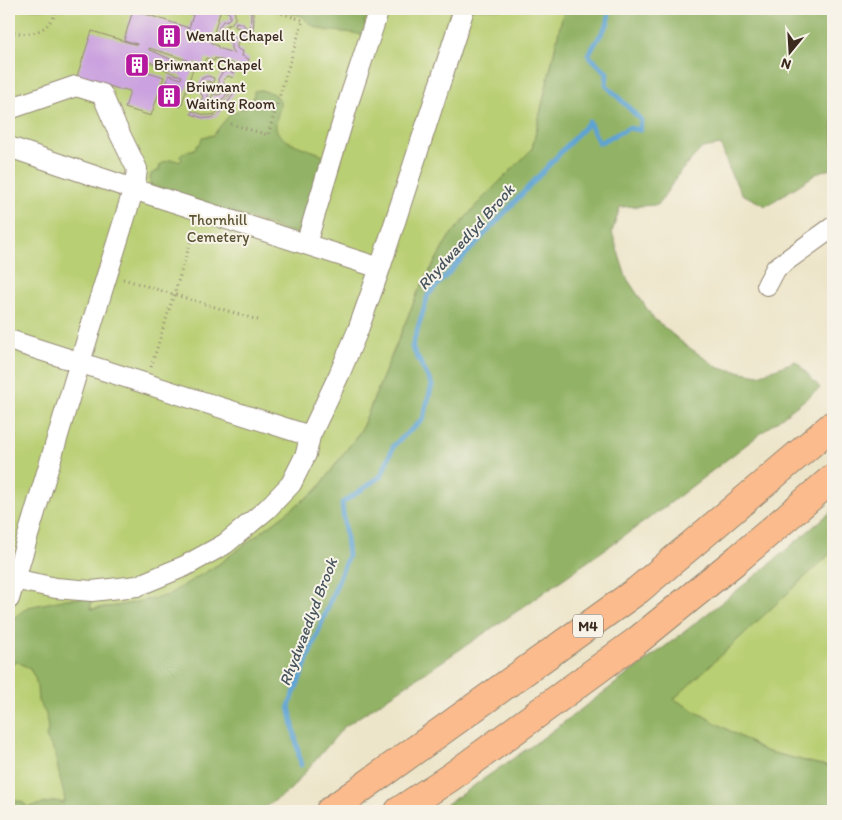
<svg xmlns="http://www.w3.org/2000/svg" width="842" height="820" viewBox="0 0 842 820" font-family="Itim,sans-serif">
<rect width="100%" height="100%" fill="#f7f3e8"/>
<filter id="ink" filterUnits="userSpaceOnUse"><feTurbulence type="fractalNoise" baseFrequency=".02" numOctaves="2"/><feDisplacementMap in="SourceGraphic" scale="10" xChannelSelector="R" yChannelSelector="G"/><feConvolveMatrix kernelMatrix="1 2 1 2 8 2 1 2 1" color-interpolation-filters="sRGB"/></filter>
<filter id="wash" filterUnits="userSpaceOnUse"><feTurbulence type="fractalNoise" baseFrequency=".0096" numOctaves="4" result="noise"/><feDisplacementMap in="SourceGraphic" scale="20" xChannelSelector="R" yChannelSelector="G"/><feGaussianBlur stdDeviation="1.12" result="paint"/><feColorMatrix in="noise" values="0 0 0 0 0 0 0 0 0 0 0 0 0 0 0 0 0 1.4 0 .05"/><feComposite in="paint" operator="in"/></filter>
<g filter="url(#wash)">
<rect width="100%" height="100%" fill="#ede5c9"/>
<path fill="#b9cf73" stroke="#7a7c48" d="M9,9H564L532,149L481,200L449,237L418,292L361,430L317,490L219,564L166,596L117,606L53,613L73,811H9Z
M833,551V768L765,751L673,699Z"/>
<path fill="#92b265" stroke="#666e42" d="M276,9H374L369,17L364,21L368,31L362,35C343,29 315,36 303,16L279,11Z
M564,9H833V169L821,171L766,206L742,194L730,172L721,145L702,148L680,172L658,205L620,207L612,232L626,277L653,318L684,344L719,368L759,375L796,361L820,388L665,507L516,612L344,727L289,791L259,811H9V791L13,800L22,802L28,807L56,801L63,803L65,800L54,751L46,737L48,730L46,714L38,701L37,687L35,678L30,669L18,662L9,664V634L10,633L9,625L12,619L28,607L58,601L66,599L91,598V609L117,606L166,596L219,564L317,490L361,430L418,292L449,237L481,200L532,149Z
M259,90C300,96 266,118 279,134C287,144 309,149 321,154L325,161L301,229L294,233L150,185V179L151,174L159,170L160,165C167,160 172,158 180,162L182,159L179,156L190,150H193L201,142L202,137L214,135C219,126 226,120 232,112H237L241,108L245,109L254,96V91Z
M833,510V551L674,699L765,751L833,768V811H437L540,740L679,636L759,573Z"/>
<g fill="none" stroke-linecap="round" stroke-linejoin="round">
<path stroke="#5da3d3" stroke-width="5" d="M301,765L289,706L348,556L342,503L381,476L394,445L423,419L432,385L412,347L428,295L589,122L599,143L629,128L640,130L641,120L606,85L607,73L588,55L608,23L609,9"/>
</g>
<g id="blocks">
<path fill="#cba2df" fill-rule="evenodd" d="M176,9H221L211,43L218,46V48L236,54L231,49V43L235,38L240,36L241,33L240,28L235,27L236,22L243,24L247,29V36L243,40L238,42L237,44V48L239,50L243,51L242,56L249,59L246,68L215,58L214,61L206,58L203,65L195,62L181,107L161,100L169,75L181,79L182,76L174,74L146,60L142,70L164,77L151,116L125,108L130,91L123,89L122,90L77,76L92,31L137,45V44L124,40L133,10L189,28L193,15ZM149,48L187,60L185,66L155,52L149,50Z
M224,9H232L235,13V19L231,24L226,26L224,28V31L226,34L230,35L229,40L223,38L219,33V27L223,21L228,20L230,18V14L228,12L223,11Z
M248,9H252L254,18L252,42H249L251,17V13Z
M228,71L234,73L233,78L228,76L223,80L224,83L227,87V93L224,98L218,101L211,99L213,94L217,95L221,94L222,92V89L219,85L218,79L222,73Z
M208,76L214,78L213,83L208,81L205,83L204,85V88L208,92V98L205,104L199,106L192,104L194,99L199,101L201,100L203,97L199,90V84L202,78Z
M232,90L235,92L220,113L216,116L210,118H203L191,114L192,111L204,115H210L215,114L218,111Z"/>
</g>
</g>
<g filter="url(#ink)">
<use href="#blocks" fill-opacity="0" stroke="#948874" stroke-width="1"/>
<g fill="none" stroke-linecap="round" stroke-linejoin="round">
<defs>
<path id="minor" d="M9,109L76,86L102,94L114,122L137,169L136,177L130,201L80,362L9,599
M9,147L133,189L380,268
M306,244L350,97L379,9
M767,285L776,268L833,227
M9,340L310,436
M9,578L56,588L92,591L137,586L185,566L225,544L267,509L291,484L306,454L310,436L339,375L358,330L380,268L464,9"/>
<path id="highway" d="M330,811L638,590L833,425
M399,811L451,777L638,640L739,558L833,478"/>
</defs>
<use href="#minor" stroke="#948874" stroke-width="22"/>
<use href="#highway" stroke="#948874" stroke-width="30"/>
<path stroke="#948874" stroke-width="3" stroke-dasharray="1 4" stroke-linecap="butt" d="M9,31C30,38 50,31 57,9
M231,124L268,135L285,78L303,20L267,9
M123,279L261,321
M151,367L195,228"/>
<use href="#minor" stroke="#fff" stroke-width="20"/>
<use href="#highway" stroke="#fbbb8c" stroke-width="28"/>
</g>
</g>
<defs>
<symbol id="building-square" viewBox="-11 -11 22 22"><rect x="-9" y="-9" width="18" height="18" rx="4" fill="#b5179e" stroke="#f7f3e8"/><path d="M-4-6H4V6H1V3H-1V6H-4ZM-2.5-4.3h1.7v1.8h-1.7ZM.8-4.3h1.7v1.8H.8ZM-2.5-1h1.7V.8h-1.7ZM.8-1h1.7V.8H.8Z" fill="#fff"/></symbol>
</defs>
<g fill-rule="evenodd">
<use href="#building-square" x="155" y="22" width="28" height="28"/>
<use href="#building-square" x="123" y="51" width="28" height="28"/>
<use href="#building-square" x="155" y="82" width="28" height="28"/>
</g>
<g text-anchor="middle" dominant-baseline="central" stroke-width="4" stroke-linejoin="round" paint-order="stroke">
<rect fill="#f7f3e8" stroke="#73665b" stroke-width="1" x="573" y="614.5" width="30" height="23" rx="4"/>
<g font-size="14" font-weight="bold" fill="#3b2a1e">
<text x="588" y="626">M4</text>
</g>
<g font-size="15" fill="#3b2a1e" stroke="#f7f3e8" text-anchor="start">
<text x="186" y="36">Wenallt Chapel</text>
<text x="154" y="65">Briwnant Chapel</text>
<text x="186" y="87">Briwnant<tspan x="186" dy="17">Waiting Room</tspan></text>
</g>
<g font-size="15" fill="#5a5333" stroke="#f7f3e8">
<text x="218" y="220">Thornhill<tspan x="218" dy="17">Cemetery</tspan></text>
</g>
<g font-size="16" font-style="italic" fill="#47545d" stroke="#f7f3e8">
<text transform="translate(466 237) rotate(-48)">Rhydwaedlyd Brook</text>
<text transform="translate(308 622) rotate(-69)">Rhydwaedlyd Brook</text>
</g>
</g>
<rect width="842" height="820" fill="none" stroke="#f7f3e8" stroke-width="30"/>
<g transform="translate(790 52) rotate(198)" stroke="#f7f3e8" stroke-width="4" paint-order="stroke">
<path d="M0-4L9 19L0 12L-9 19Z" fill="#3b2a1e"/>
<text y="-8" font-size="14" font-weight="bold" text-anchor="middle" fill="#3b2a1e">N</text>
</g>
</svg>
